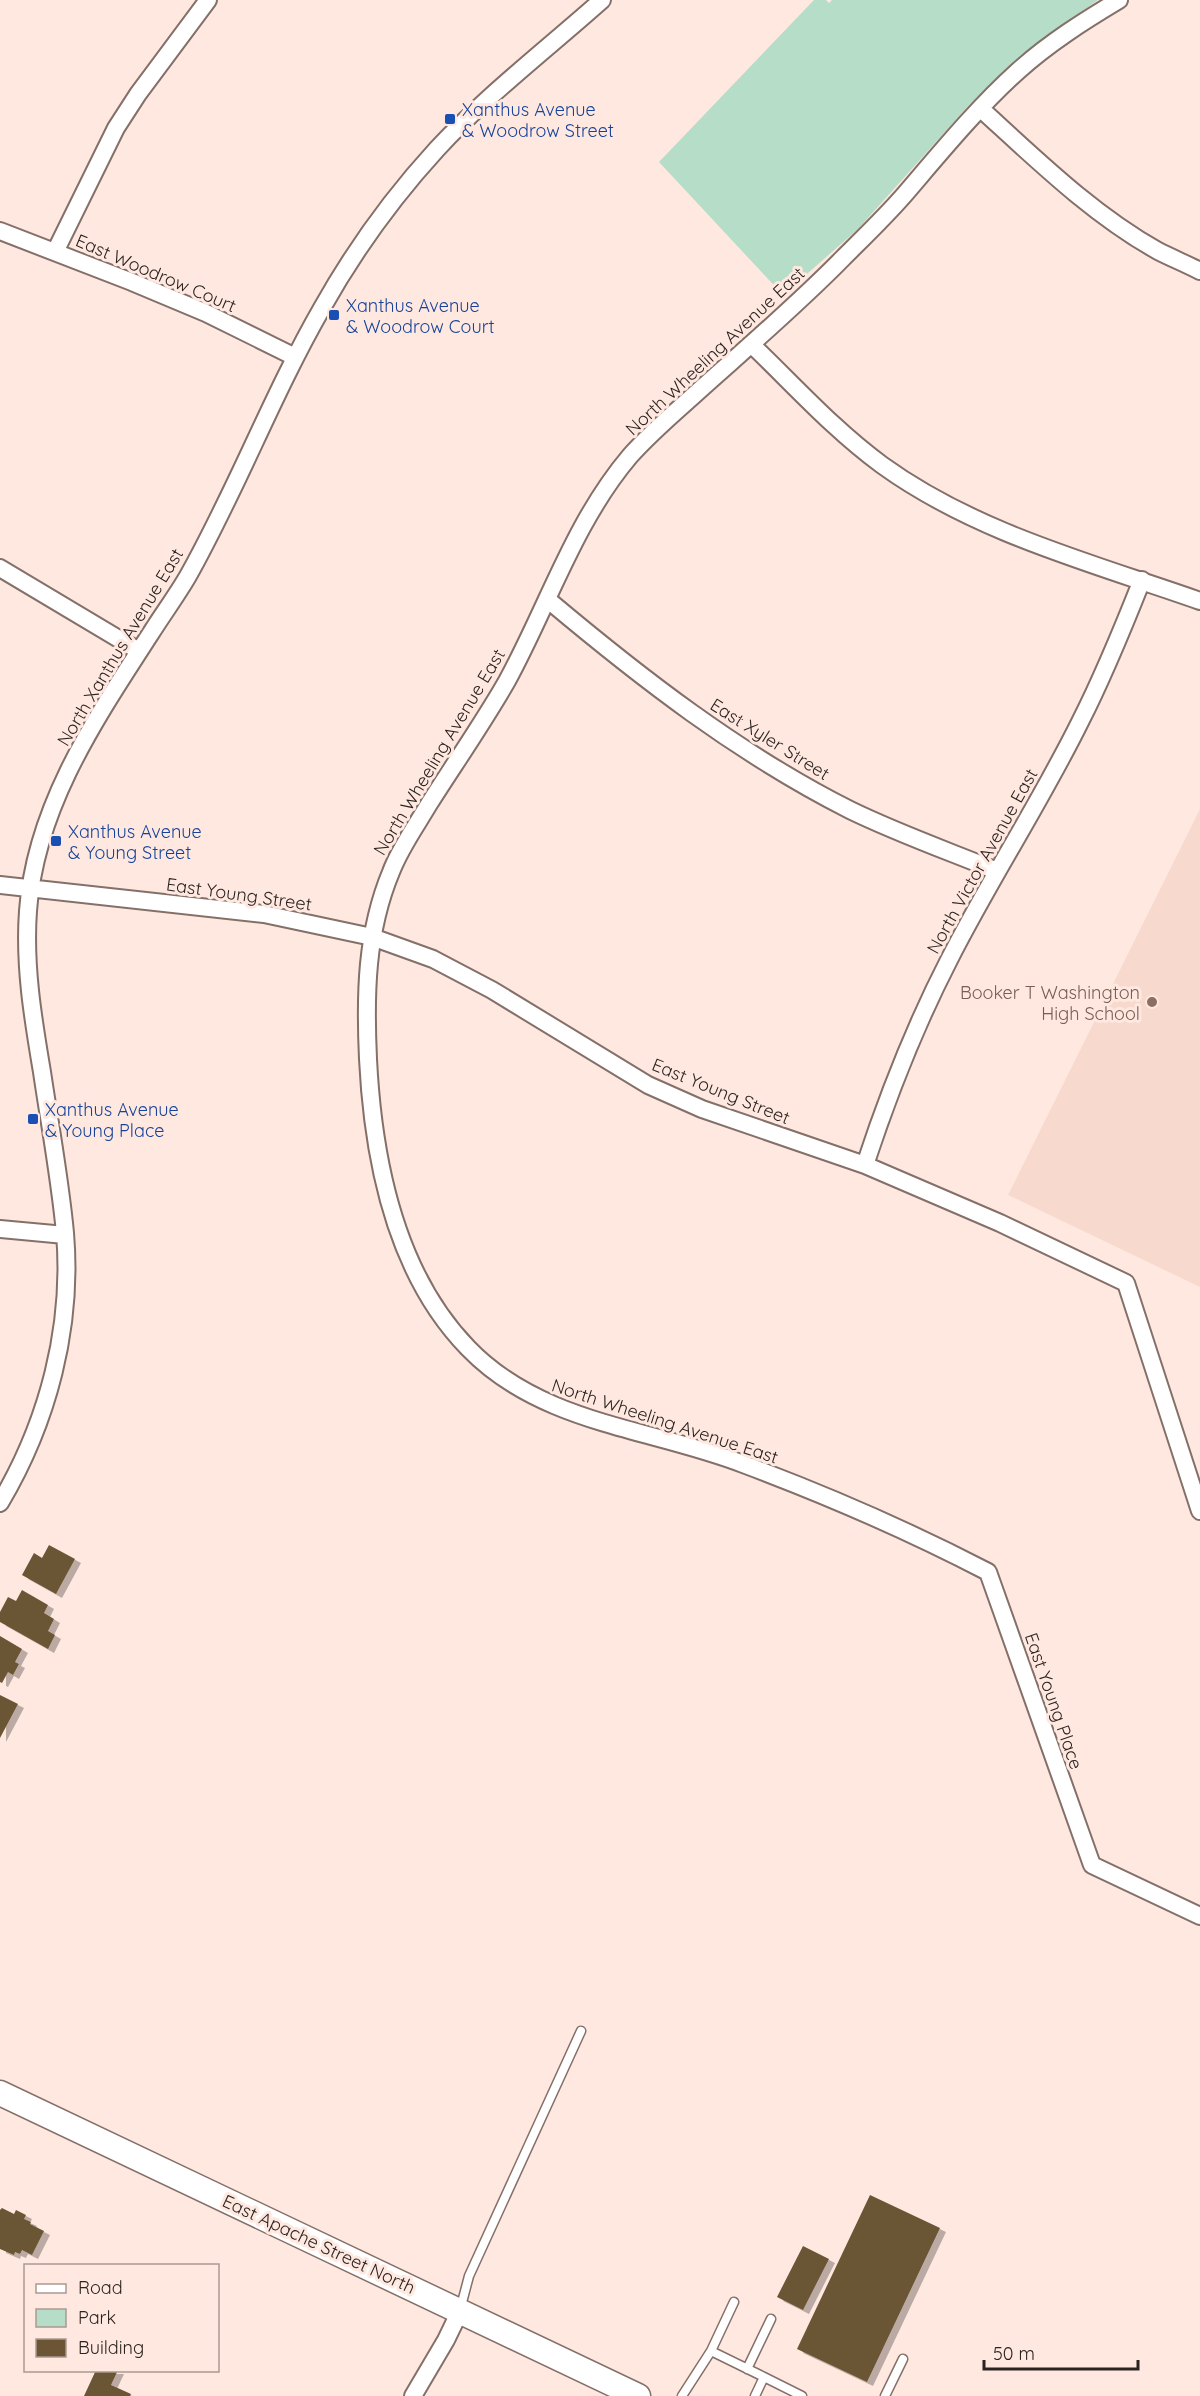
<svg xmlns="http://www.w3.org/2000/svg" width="1200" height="2396" viewBox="0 0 1200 2396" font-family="Quicksand,sans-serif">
<defs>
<filter id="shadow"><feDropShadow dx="6" dy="4" stdDeviation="0" flood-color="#0004"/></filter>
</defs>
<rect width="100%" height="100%" fill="#ffe8e0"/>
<path fill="#f8d9ce" d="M1200,809V1287L1008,1195Z"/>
<path fill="#b5ddc7" d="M814,0H826L829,3L832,0H1098L1025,52L969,105L858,229L783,295L659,162Z"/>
<path fill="#6b5535" filter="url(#shadow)" d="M49,1545L75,1559L56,1594L22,1575L34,1553L42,1558Z
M22,1590L48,1605L44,1613L54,1619L48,1631L55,1635L48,1649L0,1622V1612L8,1597L16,1601Z
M0,1636L22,1649L15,1662L19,1664L13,1675L8,1672L2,1683L0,1682Z
M0,1695L18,1704L0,1738Z
M870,2195L940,2228L867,2382L797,2349Z
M2,2208L14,2214L16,2210L26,2215L24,2219L31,2222L30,2224L44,2231L32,2255L22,2250L20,2254L15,2252L14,2255L0,2249V2210Z
M803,2246L829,2259L803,2310L777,2297Z
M96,2370H118L111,2385L131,2394L130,2396H84Z"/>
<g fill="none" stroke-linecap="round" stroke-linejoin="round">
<defs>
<path id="service" d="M734,2302L711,2351L764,2377
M460,2310L469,2276L581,2031
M747,2369L771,2319
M682,2396L711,2351
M755,2396L764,2377L802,2396
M885,2396L903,2359"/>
<path id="minor" d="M1119,0C1084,21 1049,43 1018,71C977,108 941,152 905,194C886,216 864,237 843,258C799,303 750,345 703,387C679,409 652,431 630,456C574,522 548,606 507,681C483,723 455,763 429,804C416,826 400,848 391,872C366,932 365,995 368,1059C373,1160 395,1273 468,1348C541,1424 650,1428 743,1464C826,1495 909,1531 988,1572L1092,1865L1200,1916
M981,109C1037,160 1092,214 1158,251C1172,258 1186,264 1200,271
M0,231L132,282L206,313L295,357
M55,252L116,128L138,94L208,0
M751,344C794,385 834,430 882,465C976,533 1092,563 1200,601
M0,568L139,651
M547,599C641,678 739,754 850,810C897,833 948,851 997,871
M0,885L264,914L372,937L433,959L492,990L648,1085L702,1109L865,1165L1000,1223L1126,1283L1200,1511
M865,1165C888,1095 915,1026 949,960C990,879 1040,803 1080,722C1104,675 1123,628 1142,580
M0,1229L65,1235
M0,1503C48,1422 73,1327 65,1233C60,1179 50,1126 42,1072C33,1019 24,965 28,911C35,807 96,718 151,633C163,614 177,595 188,576C237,489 272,395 322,308C354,251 393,197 437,149C487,95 547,49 602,0
M413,2396L446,2340L460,2311"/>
<path id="secondary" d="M0,2093L638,2396"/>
</defs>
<use href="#service" stroke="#847069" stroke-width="11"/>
<use href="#minor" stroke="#847069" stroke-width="20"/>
<use href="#secondary" stroke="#847069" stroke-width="27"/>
<use href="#service" stroke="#fff" stroke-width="8"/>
<use href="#minor" stroke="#fff" stroke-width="16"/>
<use href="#secondary" stroke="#fff" stroke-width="24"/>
</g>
<g fill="#1a4fb4" stroke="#ffe8e0" stroke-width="2">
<rect x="444" y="113" width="12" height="12" rx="3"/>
<rect x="328" y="309" width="12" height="12" rx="3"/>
<rect x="50" y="835" width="12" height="12" rx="3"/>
<rect x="27" y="1113" width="12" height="12" rx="3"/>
</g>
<circle fill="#8d6e63" stroke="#ffe8e0" stroke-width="2" cx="1152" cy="1002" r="6"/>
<g text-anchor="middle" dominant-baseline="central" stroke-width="6" stroke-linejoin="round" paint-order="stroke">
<g font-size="18" fill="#164399" stroke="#ffe8e0" text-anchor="start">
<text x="462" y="109">Xanthus Avenue<tspan x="462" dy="21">&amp; Woodrow Street</tspan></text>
<text x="346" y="305">Xanthus Avenue<tspan x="346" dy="21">&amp; Woodrow Court</tspan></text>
<text x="68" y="831">Xanthus Avenue<tspan x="68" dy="21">&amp; Young Street</tspan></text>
<text x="45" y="1109">Xanthus Avenue<tspan x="45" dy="21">&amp; Young Place</tspan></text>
</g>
<g font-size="18" fill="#2b2320" stroke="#ffe8e0">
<text transform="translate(156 273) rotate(23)">East Woodrow Court</text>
<text transform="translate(715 351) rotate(-43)">North Wheeling Avenue East</text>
<text transform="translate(120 647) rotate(-59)">North Xanthus Avenue East</text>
<text transform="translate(770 739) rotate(32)">East Xyler Street</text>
<text transform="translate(439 752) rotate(-59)">North Wheeling Avenue East</text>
<text transform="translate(982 861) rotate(-61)">North Victor Avenue East</text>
<text transform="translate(239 894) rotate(8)">East Young Street</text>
<text transform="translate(721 1091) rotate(22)">East Young Street</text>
<text transform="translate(665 1421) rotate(18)">North Wheeling Avenue East</text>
<text transform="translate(1054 1701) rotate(71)">East Young Place</text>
<text transform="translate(319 2244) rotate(25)">East Apache Street North</text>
</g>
<g font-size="18" fill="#785e54" stroke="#ffe8e0" text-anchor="end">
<text x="1140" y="992">Booker T Washington<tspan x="1140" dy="21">High School</tspan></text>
</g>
</g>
<rect x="24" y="2264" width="195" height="108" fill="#ffe8e0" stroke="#aa9993" stroke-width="1.5"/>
<rect x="36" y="2284" width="30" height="9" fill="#ffffff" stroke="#aa9993" stroke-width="1.5"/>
<text x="78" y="2294" font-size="18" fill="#2b2320">Road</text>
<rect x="36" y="2309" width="30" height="18" fill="#b5ddc7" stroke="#aa9993" stroke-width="1.5"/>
<text x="78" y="2324" font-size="18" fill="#2b2320">Park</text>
<rect x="36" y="2339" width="30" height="18" fill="#6b5535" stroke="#aa9993" stroke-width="1.5"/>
<text x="78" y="2354" font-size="18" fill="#2b2320">Building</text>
<path d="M984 2360v9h154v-9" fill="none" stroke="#2b2320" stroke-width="3"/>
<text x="993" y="2360" font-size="18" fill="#2b2320" stroke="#ffe8e0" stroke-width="4.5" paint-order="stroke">50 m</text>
</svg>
